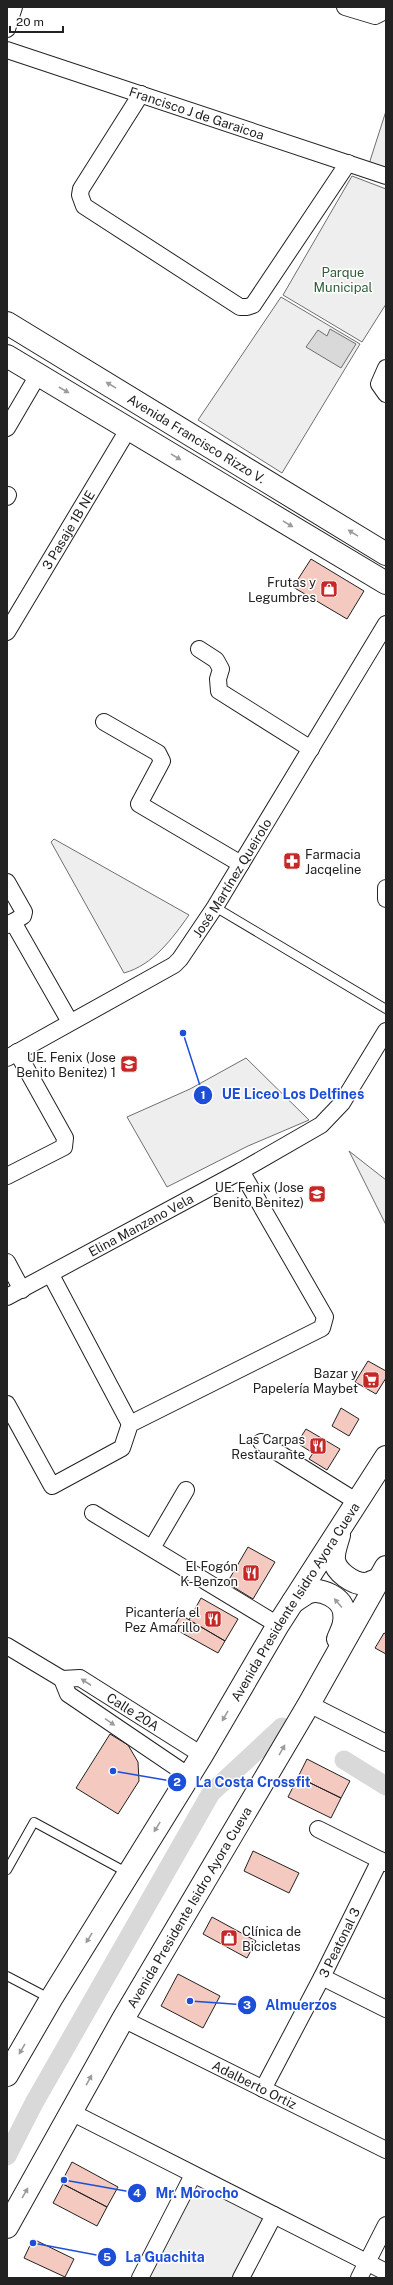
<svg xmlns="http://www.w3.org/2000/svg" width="393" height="2285" viewBox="0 0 393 2285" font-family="'Public Sans',sans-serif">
<rect width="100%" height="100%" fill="#fff"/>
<path fill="#eee" stroke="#6f6f6f" d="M386,111V170L369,164Z
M352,176L386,189V304L362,342L283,295Z
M281,297L360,344L282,473L198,420Z
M54,839L189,915C172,939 153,965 124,973L51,842Z
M246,1058L309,1120L248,1146L167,1187L127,1117L190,1089Z
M349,1151L386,1180V1225Z
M193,2175L274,2215L241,2278H140Z"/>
<path fill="#d9d9d9" stroke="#6f6f6f" d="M330,329L356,344L341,368L306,347L318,330L327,336Z"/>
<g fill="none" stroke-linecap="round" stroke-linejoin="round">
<path stroke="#d9d9d9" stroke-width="19" d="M344,1760L386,1786
M7,2156L34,2103L211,1793L282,1727"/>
</g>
<path fill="#f3c9c0" stroke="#222" d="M311,559L364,591L347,619L293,587Z
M368,1361L386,1371V1378L376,1394L355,1382Z
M341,1408L359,1419L349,1436L332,1426Z
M306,1429L340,1449L327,1470L309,1459L313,1453L297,1443Z
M248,1547L275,1562L253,1599L227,1583Z
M201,1598L238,1619L225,1641L189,1620Z
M181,1615L225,1641L218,1653L173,1628Z
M384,1633L386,1634V1654L375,1648Z
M110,1734L128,1745L138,1762L139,1781L118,1814L76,1788Z
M307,1759L350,1781L341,1798L298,1777Z
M298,1777L341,1798L331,1818L288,1797Z
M253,1851L299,1873L289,1893L244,1871Z
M212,1917L256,1941L247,1958L203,1934Z
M178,1974L220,1996L203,2028L161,2006Z
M72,2162L118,2187L107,2207L61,2183Z
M63,2184L107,2207L97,2226L53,2203Z
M33,2239L74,2259L65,2277L24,2258Z"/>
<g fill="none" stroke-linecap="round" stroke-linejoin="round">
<defs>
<path id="lane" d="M215,907L386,1009
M7,1870L34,1822L128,1873
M7,1976L51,1999"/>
<g id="street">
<path d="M345,7L375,16L381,13L385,7"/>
<path d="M7,29L14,7"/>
<path id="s1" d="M7,50L386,176"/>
<path d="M141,94L81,189L80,195L84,206L240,307H247L253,305L348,163"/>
<path d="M386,368L379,384L386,394"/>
<path d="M7,428L38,375"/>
<path d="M7,497L8,495"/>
<path id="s2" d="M7,632L129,428"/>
<path d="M199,649L216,660L221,669L218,679L219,691L311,749"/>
<path d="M104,722L158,753L162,761L139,804L241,864"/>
<path d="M7,882L24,912L23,916L13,922"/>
<path d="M386,888V899"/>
<path d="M7,925L13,922L70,1022"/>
<path id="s3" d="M7,1058L174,965L180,959L215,907L386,624"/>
<path d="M7,1176L64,1147L65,1138L17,1052"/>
<path d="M7,1262L22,1290"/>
<path d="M51,1275L130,1424"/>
<path id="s4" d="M7,1297L241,1171L321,1125L342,1103L386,1031"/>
<path d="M7,1404L52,1486L122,1448L130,1424L322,1328L325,1317L241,1171"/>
<path d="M261,1442L359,1503"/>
<path d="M93,1513L278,1625"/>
<path d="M152,1548L186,1490"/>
<path id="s5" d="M7,1646L62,1679L80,1678L202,1755"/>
<path d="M62,1679L68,1694L189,1776"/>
<path d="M309,1704L386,1743"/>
<path d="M318,1829L386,1863"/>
<path d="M322,1977L386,2009"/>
<path id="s6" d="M123,2019L386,2150"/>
<path id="s7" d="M263,2089L322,1977L380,1860"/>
<path d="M71,2112L386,2272"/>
<path d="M140,2278L193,2175"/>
<path d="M241,2278L274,2215"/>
<path d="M359,2278L386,2225"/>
</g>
<g id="secondary">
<path id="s8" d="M7,323L386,554"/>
<path d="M7,356L386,583"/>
</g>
<g id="primary">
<path d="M339,1535C337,1543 333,1552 334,1560C336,1572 353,1584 365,1584C369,1584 375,1580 380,1579"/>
<path d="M293,1602C298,1599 304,1594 309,1592C322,1588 342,1598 344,1612C346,1622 342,1630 338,1639"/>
<path id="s9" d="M7,2075L51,1999L202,1755L278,1625L386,1457"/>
<path id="s10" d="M7,2227L123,2019L309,1704L386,1567"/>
</g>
</defs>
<use href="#lane" stroke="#222" stroke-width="10"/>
<use href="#street" stroke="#222" stroke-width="18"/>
<use href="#secondary" stroke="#222" stroke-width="24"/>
<use href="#primary" stroke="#222" stroke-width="24"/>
<use href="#lane" stroke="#fff" stroke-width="8"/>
<use href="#street" stroke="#fff" stroke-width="16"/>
<use href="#secondary" stroke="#fff" stroke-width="22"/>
<use href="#primary" stroke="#fff" stroke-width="22"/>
</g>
<defs><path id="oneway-solid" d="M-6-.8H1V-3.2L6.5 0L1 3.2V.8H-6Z"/></defs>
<g fill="#9c9c9c">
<use href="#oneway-solid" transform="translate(111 385) rotate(-149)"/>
<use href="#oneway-solid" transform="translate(64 390) rotate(30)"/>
<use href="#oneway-solid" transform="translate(176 457) rotate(31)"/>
<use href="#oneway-solid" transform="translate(288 524) rotate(31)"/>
<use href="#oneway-solid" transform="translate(353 533) rotate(-148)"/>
<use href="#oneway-solid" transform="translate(338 1603) rotate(-131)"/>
<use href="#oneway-solid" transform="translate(86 1682) rotate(-147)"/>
<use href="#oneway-solid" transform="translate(225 1716) rotate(120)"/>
<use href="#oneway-solid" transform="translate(110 1722) rotate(34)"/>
<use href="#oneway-solid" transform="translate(282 1750) rotate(-60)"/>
<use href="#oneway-solid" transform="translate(157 1827) rotate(122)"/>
<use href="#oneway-solid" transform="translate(89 1938) rotate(122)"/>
<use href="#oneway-solid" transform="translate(22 2049) rotate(120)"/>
<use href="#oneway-solid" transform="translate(89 2080) rotate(-61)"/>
<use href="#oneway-solid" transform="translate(25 2193) rotate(-60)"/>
</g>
<defs>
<symbol id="shop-square" viewBox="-11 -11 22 22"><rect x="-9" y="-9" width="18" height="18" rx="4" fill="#c62828" stroke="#fff"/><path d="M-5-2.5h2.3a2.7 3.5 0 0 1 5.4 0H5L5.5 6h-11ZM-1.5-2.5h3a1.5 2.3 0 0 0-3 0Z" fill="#fff"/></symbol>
<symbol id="pharmacy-square" viewBox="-11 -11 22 22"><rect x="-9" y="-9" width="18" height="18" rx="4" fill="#c62828" stroke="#fff"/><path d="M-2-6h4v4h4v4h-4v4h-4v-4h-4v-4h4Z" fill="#fff"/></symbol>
<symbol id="school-square" viewBox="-11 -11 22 22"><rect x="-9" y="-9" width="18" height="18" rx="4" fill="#c62828" stroke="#fff"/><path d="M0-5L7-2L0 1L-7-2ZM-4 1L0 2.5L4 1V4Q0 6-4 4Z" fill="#fff"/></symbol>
<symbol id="supermarket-square" viewBox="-11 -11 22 22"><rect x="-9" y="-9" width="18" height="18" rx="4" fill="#c62828" stroke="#fff"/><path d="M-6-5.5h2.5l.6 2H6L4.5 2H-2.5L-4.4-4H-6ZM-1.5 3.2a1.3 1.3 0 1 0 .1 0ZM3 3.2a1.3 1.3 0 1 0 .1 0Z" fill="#fff"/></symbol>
<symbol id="restaurant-square" viewBox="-11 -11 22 22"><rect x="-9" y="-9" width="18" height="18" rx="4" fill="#c62828" stroke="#fff"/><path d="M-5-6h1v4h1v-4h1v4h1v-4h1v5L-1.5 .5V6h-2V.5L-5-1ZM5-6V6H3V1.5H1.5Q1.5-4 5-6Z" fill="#fff"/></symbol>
</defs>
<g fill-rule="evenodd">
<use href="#shop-square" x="319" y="579" width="20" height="20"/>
<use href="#pharmacy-square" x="282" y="851" width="20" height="20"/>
<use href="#school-square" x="119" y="1054" width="20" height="20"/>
<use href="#school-square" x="307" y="1184" width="20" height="20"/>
<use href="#supermarket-square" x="361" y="1370" width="20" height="20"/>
<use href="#restaurant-square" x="308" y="1436" width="20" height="20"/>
<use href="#restaurant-square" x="241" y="1563" width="20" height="20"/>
<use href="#restaurant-square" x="203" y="1609" width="20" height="20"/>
<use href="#shop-square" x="219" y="1928" width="20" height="20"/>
</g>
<g text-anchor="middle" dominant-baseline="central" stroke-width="3" stroke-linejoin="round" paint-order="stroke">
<g font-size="13" fill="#222" stroke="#fff">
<text stroke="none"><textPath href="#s1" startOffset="200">Francisco J de Garaicoa</textPath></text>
<text stroke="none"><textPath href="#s8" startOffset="222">Avenida Francisco Rizzo V.</textPath></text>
<text stroke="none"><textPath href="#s2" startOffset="119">3 Pasaje 1B NE</textPath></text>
<text stroke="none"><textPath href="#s3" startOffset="296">José Martínez Queirolo</textPath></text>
<text stroke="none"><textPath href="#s4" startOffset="152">Elina Manzano Vela</textPath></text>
<text stroke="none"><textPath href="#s9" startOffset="554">Avenida Presidente Isidro Ayora Cueva</textPath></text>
<text stroke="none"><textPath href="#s5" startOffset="145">Calle 20A</textPath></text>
<text stroke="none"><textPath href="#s10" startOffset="368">Avenida Presidente Isidro Ayora Cueva</textPath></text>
<text stroke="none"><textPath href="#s7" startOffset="165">3 Peatonal 3</textPath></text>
<text stroke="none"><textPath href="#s6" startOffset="147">Adalberto Ortiz</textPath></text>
</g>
<g font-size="13" fill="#2f5e38" stroke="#fff">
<text x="343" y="272">Parque<tspan x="343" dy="15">Municipal</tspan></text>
</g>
<g font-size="13" fill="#222" stroke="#fff" text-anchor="end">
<text x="316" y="582">Frutas y<tspan x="316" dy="15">Legumbres</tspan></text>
<text x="305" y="854" text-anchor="start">Farmacia<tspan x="305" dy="15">Jacqeline</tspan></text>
<text x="116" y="1057">UE. Fenix (Jose<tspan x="116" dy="15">Benito Benitez) 1</tspan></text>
<text x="304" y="1187">UE. Fenix (Jose<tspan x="304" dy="15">Benito Benitez)</tspan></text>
<text x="358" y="1373">Bazar y<tspan x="358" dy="15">Papelería Maybet</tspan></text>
<text x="305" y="1439">Las Carpas<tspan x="305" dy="15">Restaurante</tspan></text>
<text x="238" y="1566">El Fogón<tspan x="238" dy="15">K-Benzon</tspan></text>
<text x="200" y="1612">Picantería el<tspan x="200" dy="15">Pez Amarillo</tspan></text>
<text x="242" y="1931" text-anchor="start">Clínica de<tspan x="242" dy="15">Bicicletas</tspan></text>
</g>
</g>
<path fill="none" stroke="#1d4ed8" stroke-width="1.5" d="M183 1033L203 1095M113 1771L177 1782M190 2001L247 2005M64 2180L137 2193M33 2243L107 2257"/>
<g fill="#1d4ed8" stroke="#fff" stroke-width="1.5">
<circle cx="183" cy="1033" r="4"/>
<circle cx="113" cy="1771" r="4"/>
<circle cx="190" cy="2001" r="4"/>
<circle cx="64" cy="2180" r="4"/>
<circle cx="33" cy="2243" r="4"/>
<circle cx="203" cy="1095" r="10"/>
<circle cx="177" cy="1782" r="10"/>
<circle cx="247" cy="2005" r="10"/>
<circle cx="137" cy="2193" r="10"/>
<circle cx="107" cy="2257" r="10"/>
</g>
<g font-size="12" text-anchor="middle" font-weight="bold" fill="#fff">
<text x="203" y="1099">1</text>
<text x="177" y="1786">2</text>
<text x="247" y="2009">3</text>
<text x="137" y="2197">4</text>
<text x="107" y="2261">5</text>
</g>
<g font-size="14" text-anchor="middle" font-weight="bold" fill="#1d4ed8" stroke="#fff" stroke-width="3" stroke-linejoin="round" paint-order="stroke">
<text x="293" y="1099">UE Liceo Los Delfines</text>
<text x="253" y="1787">La Costa Crossfit</text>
<text x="301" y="2010">Almuerzos</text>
<text x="197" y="2198">Mr. Morocho</text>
<text x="165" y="2262">La Guachita</text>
</g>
<rect width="393" height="2285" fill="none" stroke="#222222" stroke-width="16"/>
<path d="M10 26v6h53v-6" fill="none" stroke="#222222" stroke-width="2"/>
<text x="16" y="26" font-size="12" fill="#222222" stroke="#ffffff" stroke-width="3" paint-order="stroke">20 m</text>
</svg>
